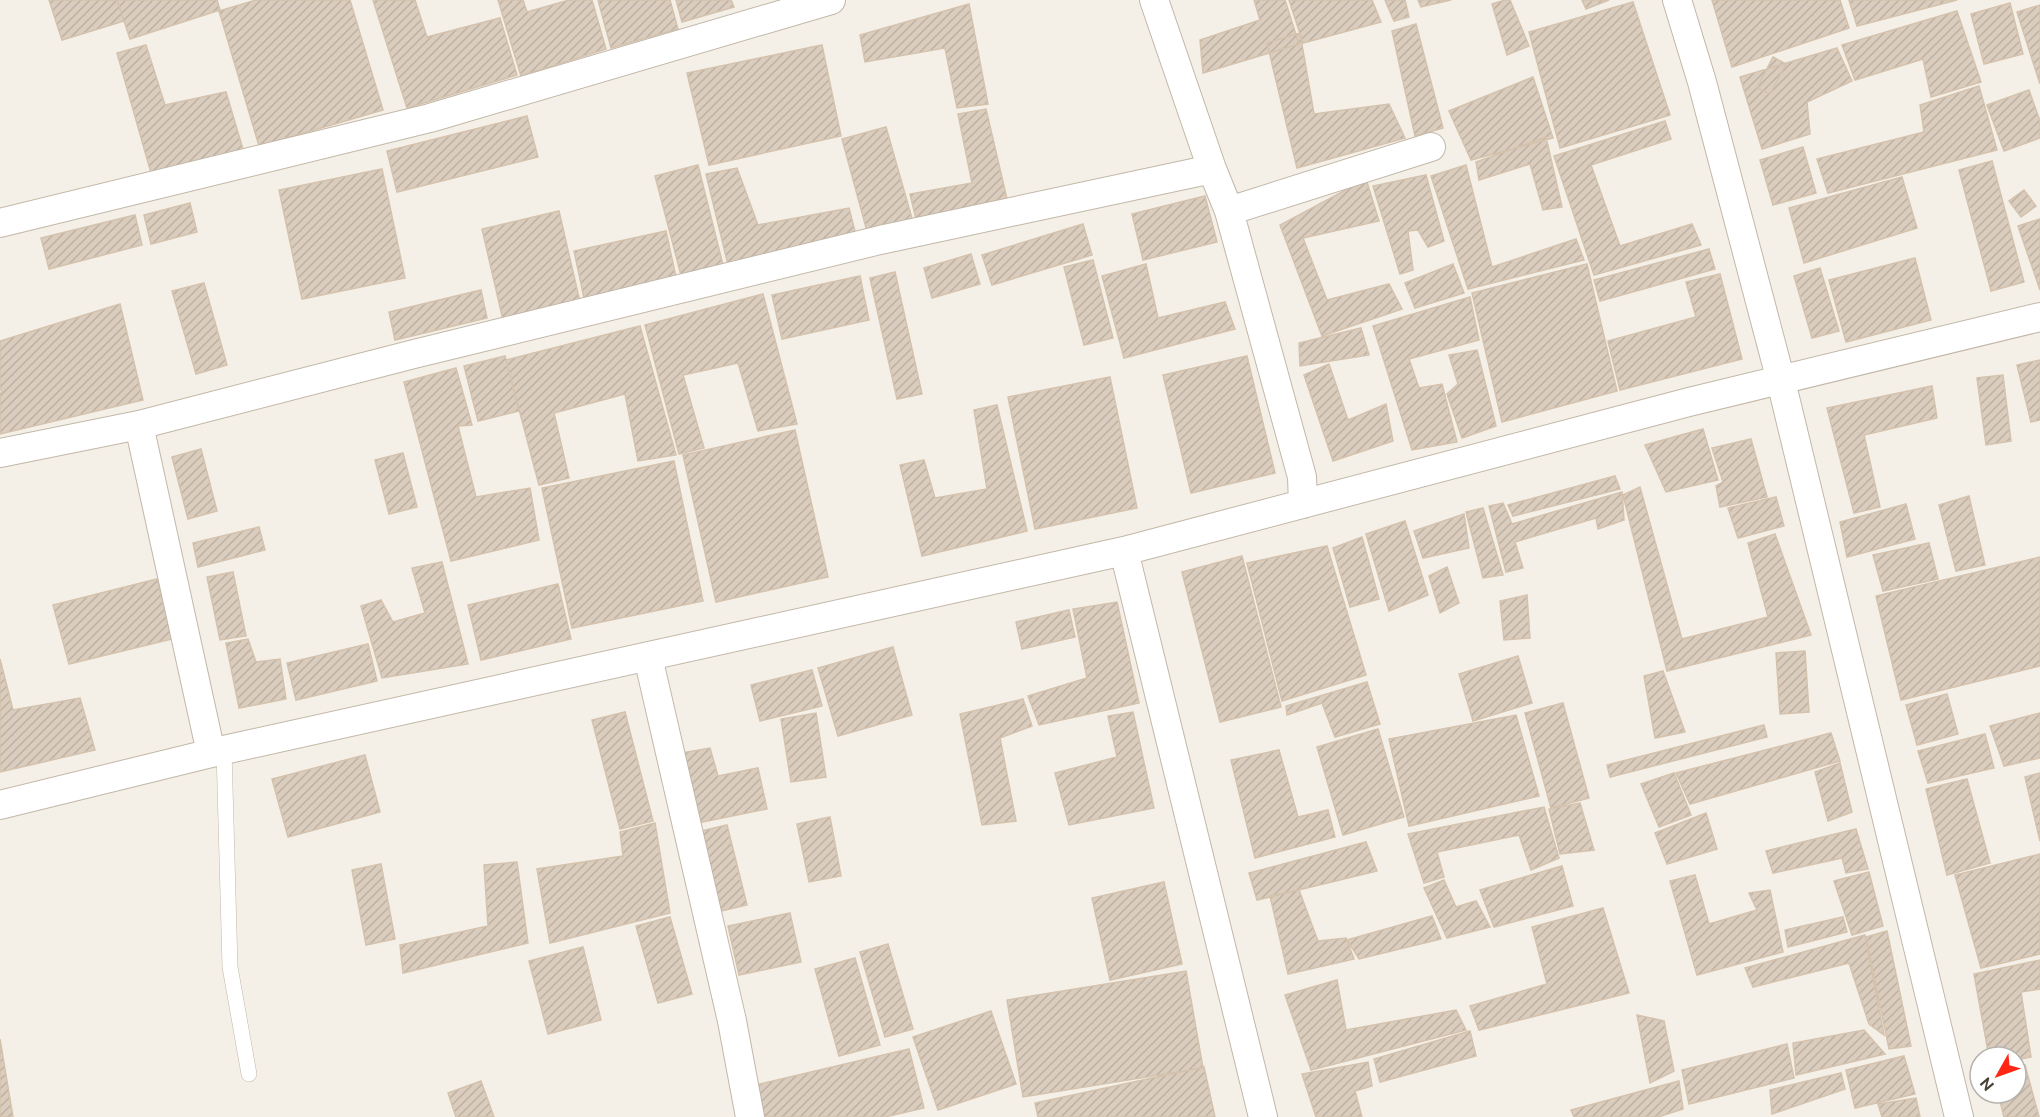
<svg xmlns="http://www.w3.org/2000/svg" width="2040" height="1117" viewBox="0 0 2040 1117" font-family="Ubuntu,sans-serif">
<defs>
<pattern id="building-hatch" width="6" height="6" patternUnits="userSpaceOnUse" patternTransform="scale(1.5)"><rect width="6" height="6" fill="#dbcdbe"/><path d="M-1 1l2-2M0 6l6-6M5 7l2-2" fill="none" stroke="#bdb1a4"/></pattern>
</defs>
<rect width="100%" height="100%" fill="#f5f0e7"/>
<path fill="url(#building-hatch)" stroke="#d4c2ad" stroke-width="1.5" d="M49,0H117L124,21L62,40Z
M117,0H217L220,10L130,39Z
M256,0H350L383,110L259,146L219,11Z
M373,0H415L427,37L500,18L517,75L407,108Z
M498,0H523L527,12L569,0H592L606,49L521,76Z
M598,0H670L678,29L611,48Z
M676,0H731L734,7L682,22Z
M1254,0H1285L1299,44L1203,73L1200,40L1260,20Z
M1289,0H1372L1381,22L1303,43Z
M1385,0H1405L1409,17L1394,21Z
M1418,0H1451L1421,7Z
M1505,0H1510L1529,46L1507,55L1492,4Z
M1582,0H1609L1586,9Z
M1712,0H1840L1849,28L1732,67Z
M1849,0H1957L1857,26Z
M1633,2L1670,115L1560,148L1529,32Z
M2010,3L2023,54L1984,64L1971,14Z
M969,4L988,104L957,108L945,48L865,62L860,35Z
M2040,5V84L2017,12Z
M1957,11L1981,82L1931,97L1923,59L1855,80L1842,45Z
M1416,24L1443,128L1415,136L1392,31Z
M1300,33L1314,114L1389,104L1405,138L1297,168L1267,43Z
M146,45L165,105L226,92L245,156L153,180L117,53Z
M822,45L841,136L709,165L687,73Z
M1837,48L1852,81L1807,102L1810,134L1762,149L1740,77Z
M1773,57L1786,64L1770,94L1757,88Z
M1533,77L1553,138L1471,160L1449,111Z
M1979,86L1997,150L1828,193L1817,159L1924,132L1920,105Z
M2029,90L2040,121V138L2004,151L1987,105Z
M986,109L1007,199L916,219L910,194L972,183L958,114Z
M527,116L538,157L397,192L387,151Z
M1665,121L1671,139L1591,165L1620,246L1692,224L1701,245L1594,275L1554,156Z
M886,127L913,222L868,235L842,139Z
M1546,137L1562,207L1543,210L1530,164L1479,180L1476,162Z
M1803,147L1816,193L1773,205L1760,160Z
M1992,161L2024,282L1991,291L1959,170Z
M698,165L724,269L682,279L655,176Z
M1466,165L1492,267L1576,239L1584,260L1468,289L1431,176Z
M737,168L758,225L849,208L857,239L729,269L706,174Z
M382,169L405,278L302,299L279,190Z
M1426,175L1444,241L1428,247L1418,230L1408,231L1413,270L1400,274L1373,186Z
M1902,177L1917,228L1804,263L1789,208Z
M1366,179L1379,221L1303,238L1327,300L1389,284L1402,309L1322,336L1280,225Z
M2024,190L2036,206L2021,217L2009,201Z
M1205,196L1217,242L1143,260L1132,214Z
M190,203L197,232L151,244L144,215Z
M559,211L580,302L503,320L482,229Z
M135,215L142,245L49,269L41,238Z
M2040,219V290L2018,226Z
M1083,224L1092,255L992,285L982,255Z
M666,231L676,277L584,298L574,251Z
M1709,249L1715,269L1600,301L1594,280Z
M971,254L980,284L932,298L924,268Z
M1915,258L1931,320L1846,342L1829,280Z
M1093,260L1113,338L1084,345L1064,267Z
M1146,264L1158,318L1225,302L1235,329L1124,358L1102,276Z
M1453,264L1464,293L1415,308L1405,283Z
M1587,264L1617,391L1502,422L1472,293Z
M1820,268L1839,331L1812,338L1794,276Z
M895,272L922,394L897,399L870,278Z
M1720,274L1742,359L1620,390L1608,341L1696,317L1686,282Z
M860,276L869,320L782,339L772,295Z
M204,283L227,365L196,374L172,291Z
M481,290L487,318L395,340L389,312Z
M763,294L797,424L758,431L738,363L683,375L704,448L679,454L645,325Z
M1470,297L1479,340L1409,359L1419,388L1442,384L1457,442L1412,450L1373,326Z
M120,304L143,400L0,434V393H2L0,387V341Z
M640,326L676,455L638,461L625,394L554,413L569,478L539,485L506,360Z
M1361,328L1369,355L1300,366L1299,343Z
M1477,350L1496,426L1462,438L1447,394L1458,384L1449,355Z
M505,356L519,411L478,421L464,366Z
M1247,356L1275,473L1191,493L1163,375Z
M2040,360V420L2031,422L2017,365Z
M1329,364L1348,420L1386,404L1393,441L1333,461L1304,375Z
M456,368L472,425L458,426L476,497L530,488L539,540L451,561L404,382Z
M2003,375L2011,441L1986,445L1977,378Z
M1110,377L1137,508L1035,529L1008,397Z
M1932,386L1937,418L1864,435L1880,507L1854,513L1827,408Z
M997,405L1027,531L922,556L900,465L924,460L935,498L987,489L974,410Z
M1703,429L1718,480L1666,492L1645,445Z
M795,430L828,577L716,602L683,455Z
M1751,439L1767,497L1720,507L1716,486L1723,482L1712,448Z
M201,449L217,511L188,519L172,457Z
M403,453L417,507L389,514L375,460Z
M674,461L703,601L572,628L542,488Z
M1615,476L1620,489L1513,516L1508,505Z
M1640,487L1682,639L1768,617L1748,543L1775,534L1811,635L1667,671L1623,495Z
M1622,492L1624,520L1598,529L1596,518L1515,542L1523,568L1506,572L1489,506L1503,503L1512,524Z
M1969,496L1985,565L1956,571L1939,505Z
M1776,497L1784,526L1738,538L1728,508Z
M1906,504L1915,539L1847,557L1840,522Z
M1483,508L1503,575L1483,578L1466,512Z
M1464,514L1469,548L1423,558L1414,531Z
M1405,521L1428,595L1389,611L1366,534Z
M259,527L265,550L198,567L193,543Z
M1362,537L1379,599L1350,607L1333,548Z
M1929,543L1938,579L1883,591L1873,555Z
M1327,546L1366,675L1282,701L1247,563Z
M1242,556L1281,707L1220,722L1182,572Z
M2040,557V666L1901,700L1876,596Z
M442,562L468,664L382,678L361,606L381,600L393,622L425,613L412,568Z
M1447,567L1459,603L1440,613L1429,576Z
M233,572L246,636L220,640L207,577Z
M157,579L172,639L69,664L53,605Z
M558,584L571,639L481,660L468,605Z
M1527,595L1530,638L1504,640L1500,601Z
M1117,602L1139,703L1039,725L1028,696L1087,678L1073,609Z
M1069,610L1075,637L1022,649L1016,622Z
M248,639L256,662L280,659L286,699L239,708L226,643Z
M368,644L377,681L296,700L287,663Z
M893,647L912,715L838,736L818,668Z
M1805,651L1809,712L1780,714L1776,653Z
M1518,656L1532,703L1473,721L1459,674Z
M0,659L13,710L80,698L95,750L0,772Z
M812,670L822,706L760,721L751,685Z
M1663,671L1685,732L1655,738L1644,676Z
M1367,682L1380,724L1335,737L1322,703L1287,715L1286,706Z
M1947,694L1958,734L1917,745L1906,705Z
M1023,699L1032,726L1000,738L1016,821L982,825L960,714Z
M1563,703L1589,798L1551,808L1525,713Z
M625,712L653,821L620,829L592,720Z
M1133,712L1154,808L1069,825L1055,773L1117,757L1108,716Z
M816,713L826,777L791,782L781,719Z
M2040,713V758L2004,766L1990,726Z
M1516,715L1539,796L1409,826L1389,739Z
M1764,725L1767,737L1610,777L1607,765Z
M1378,729L1404,817L1343,835L1317,747Z
M1831,733L1840,761L1690,804L1676,773Z
M1985,734L1994,768L1928,783L1918,751Z
M710,748L718,776L758,768L767,809L697,823L681,753Z
M1279,750L1298,817L1328,810L1335,837L1255,858L1231,760Z
M365,755L380,812L288,837L272,779Z
M1840,763L1852,812L1828,821L1815,772Z
M1674,773L1691,815L1659,827L1641,784Z
M2040,773V841L2025,777Z
M1967,779L1990,863L1947,875L1926,789Z
M1580,803L1594,850L1560,854L1549,809Z
M1544,807L1559,858L1531,870L1519,835L1437,852L1444,877L1424,883L1408,834Z
M1706,813L1717,849L1667,864L1655,833Z
M830,817L841,876L809,882L797,824Z
M655,823L670,913L550,943L537,869L623,856L620,832Z
M727,825L747,905L721,911L701,831Z
M1856,829L1868,869L1846,873L1842,858L1773,873L1766,851Z
M1366,842L1377,871L1257,900L1249,873Z
M2040,854V954L1981,968L1955,875Z
M517,862L528,943L403,973L400,945L488,926L484,865Z
M381,864L395,939L366,945L352,870Z
M1562,866L1573,906L1494,927L1480,890Z
M1869,872L1883,926L1852,935L1834,881Z
M1695,875L1709,924L1757,910L1749,893L1770,890L1783,952L1697,975L1670,881Z
M1444,880L1456,907L1476,901L1490,927L1447,938L1424,888Z
M1164,882L1182,964L1110,980L1092,898Z
M1299,890L1318,941L1346,938L1354,959L1288,974L1270,896Z
M1603,908L1629,993L1479,1030L1470,1006L1547,984L1532,927Z
M790,913L801,962L739,975L728,926Z
M1432,916L1441,939L1359,959L1347,940Z
M670,917L692,994L658,1003L636,926Z
M1843,917L1847,932L1788,947L1785,930Z
M1887,931L1911,1046L1889,1049L1866,937Z
M1865,935L1884,1035L1869,1024L1849,963L1753,987L1745,968Z
M888,944L913,1029L885,1037L860,952Z
M583,947L601,1020L548,1034L529,961Z
M855,958L880,1045L839,1056L815,969Z
M2040,960V989L2021,992L2031,1057L2016,1060V1057H1989L1974,974Z
M1186,971L1203,1068L1023,1097L1007,1000Z
M1337,980L1346,1030L1456,1010L1466,1030L1311,1070L1285,995Z
M991,1011L1016,1084L938,1110L913,1037Z
M1637,1015L1664,1021L1674,1071L1650,1083Z
M1864,1030L1885,1054L1796,1075L1793,1043Z
M1470,1031L1476,1056L1380,1082L1374,1059Z
M0,1039L13,1117H0Z
M1787,1044L1794,1078L1689,1104L1682,1070Z
M909,1049L924,1108L885,1117H764L756,1085Z
M1904,1056L1915,1094L1855,1108L1846,1070Z
M1368,1062L1372,1086L1355,1091L1362,1117H1316L1302,1074Z
M2025,1065L2039,1117H2004L1998,1093H2016V1067Z
M1204,1067L1215,1117H1038L1035,1103Z
M1841,1073L1845,1089L1772,1114L1770,1090Z
M481,1081L494,1117H456L448,1093Z
M1679,1081L1683,1109L1658,1117H1574L1571,1110Z
M1916,1098L1920,1117H1882L1878,1104Z"/>
<g fill="none" stroke-linecap="round" stroke-linejoin="round">
<defs>
<path id="service" d="M224,750L230,967L249,1074"/>
<path id="minor" d="M1154,0L1212,169L1229,211L1302,477L1303,504
M1677,0L1702,82L1781,381L1959,1117
M1229,211L1431,147
M0,223L430,118L831,0
M139,425L211,753
M0,453L139,425L414,354L880,240L1212,169
M648,657L732,1021L750,1117
M0,805L224,750L1124,551
M1263,1117L1124,551L1689,402L2040,317"/>
</defs>
<use href="#service" stroke="#c2b7a8" stroke-width="16"/>
<use href="#minor" stroke="#c2b7a8" stroke-width="30"/>
<use href="#service" stroke="#fff" stroke-width="15"/>
<use href="#minor" stroke="#fff" stroke-width="28"/>
</g>
<g transform="translate(1998 1075) rotate(230)"><circle r="28" fill="#ffffff" stroke="#b6b3ae" stroke-width="1.5"/>
<path d="M0-4.5L10 22L0 15L-10 22Z" fill="#ff2714"/>
<text y="-9" font-size="16" font-weight="bold" text-anchor="middle" fill="#494035">N</text>
</g>
</svg>
